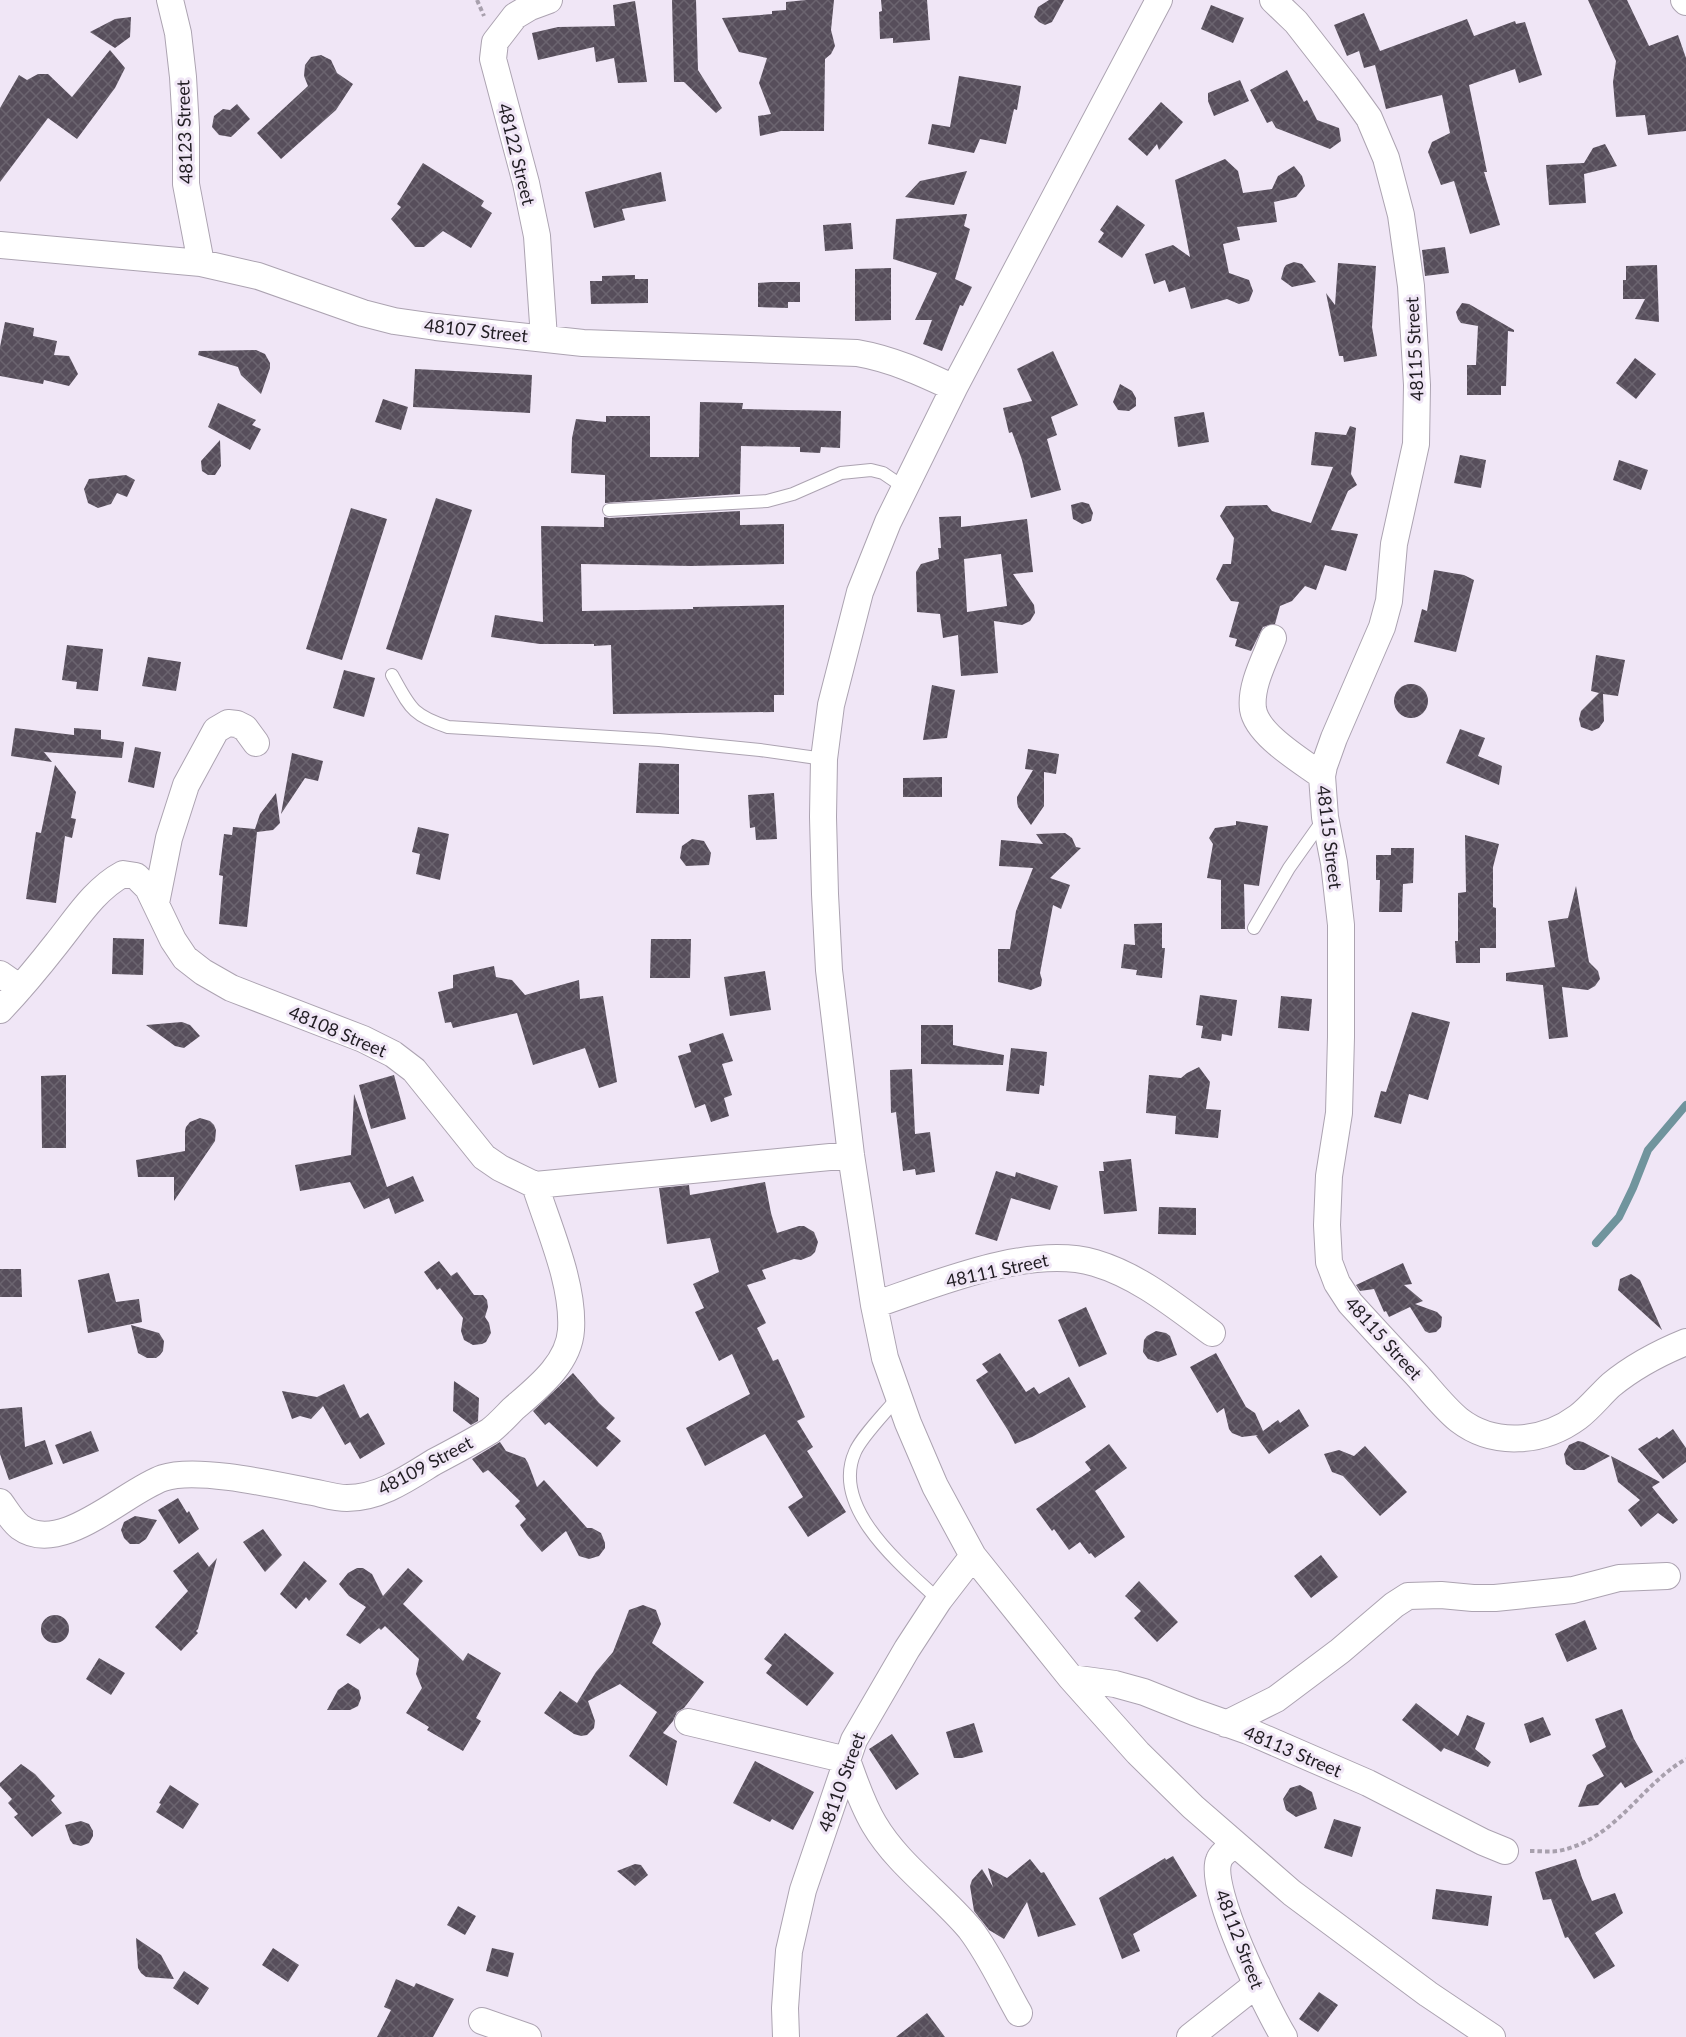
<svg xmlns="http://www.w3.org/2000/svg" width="1686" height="2037" viewBox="0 0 1686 2037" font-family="Lato,sans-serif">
<defs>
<pattern id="building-cross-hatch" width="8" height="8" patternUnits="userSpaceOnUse" patternTransform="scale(1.5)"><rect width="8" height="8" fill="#574e5b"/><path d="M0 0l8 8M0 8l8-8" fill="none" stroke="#6b646f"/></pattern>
</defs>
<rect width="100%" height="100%" fill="#f0e6f6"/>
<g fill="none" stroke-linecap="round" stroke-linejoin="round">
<path stroke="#70949d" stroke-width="8" d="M1596,1243L1619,1217L1633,1188L1648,1150L1686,1105"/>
</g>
<path fill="url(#building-cross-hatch)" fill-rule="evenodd" d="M672,0H696L698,70L722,108L716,113L684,82H674Z
M806,0H834L831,30L835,46L831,54L825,59L824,131H781L760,136L758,116L771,114L759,83L767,58L739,52L722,18L772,14V11L786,10V2Z
M881,0H927L930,40L893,43V38L880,39L879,12L882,11Z
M1049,0H1064L1052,22L1045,25L1039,22L1034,17L1038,7Z
M1588,0H1627L1649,46L1678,35L1686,58V131L1648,135L1645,115L1616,117L1613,82L1616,61Z
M635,1L647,82L618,83L614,58L596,62L594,47L538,60L532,33L558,27L615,26L613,5Z
M1211,5L1244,18L1233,43L1201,29Z
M1364,13L1380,51L1467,19L1474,36L1515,21L1516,24L1525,22L1542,75L1519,83L1515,69L1469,85L1487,172H1484L1500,225L1470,234L1454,181L1441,185L1428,152L1432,142L1450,133L1442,95L1386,109L1375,65L1364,68L1359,51L1347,56L1334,25Z
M131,17L130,37L115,48L90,32L115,19Z
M110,50L125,68L115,88L77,139L48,118L0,182V108L19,75L27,80L38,74H48L72,97Z
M321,55L331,60L337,73L353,84L336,110L281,159L257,133L308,86L304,76L305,65L311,57Z
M1287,70L1304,102L1307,100L1317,120L1339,128L1341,141L1330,149L1276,128L1272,121L1267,123L1250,90Z
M959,76L1021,86L1017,110L1014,109L1006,144L980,139L974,153L928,144L932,124L950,127Z
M1240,80L1249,101L1214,116L1208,101V93Z
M1161,102L1183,122L1159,150L1157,144L1147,156L1128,139Z
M237,104L250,119L231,137L219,135L212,127L214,116L223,109L230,110Z
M1605,144L1617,166L1584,174L1586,203L1549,205L1546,165L1584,163L1593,148Z
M1225,159L1238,171L1243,193L1272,189L1278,176L1294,166L1302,176L1305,186L1296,197L1274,202L1277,222L1237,227L1240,240L1223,244L1229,273L1249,280L1253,291L1249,301L1239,304L1227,299L1191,309L1185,287L1169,292L1165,280L1154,284L1145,254L1173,245L1190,257L1175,180Z
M423,163L484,201L481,206L492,213L471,248L443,231L424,247H415L391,219L401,207L397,204Z
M967,171L954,205L905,197L920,181Z
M661,172L666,201L622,209L625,220L594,228L585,192Z
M1117,205L1145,225L1122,258L1098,242L1104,233L1100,230Z
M967,214L964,226L970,229L955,279L972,287L963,306L960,305L942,351L923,344L932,320H915L937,273L893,259L896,219Z
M851,223L853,249L825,251L823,225Z
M1445,247L1449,273L1425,276L1422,250Z
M1294,262L1302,264L1316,282L1292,287L1281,279L1284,268L1286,265Z
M1338,263L1376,266L1372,327L1377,356L1344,362L1343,356H1339L1326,293L1335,305Z
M1657,265L1659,322L1635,319L1645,299H1623V280H1626V266Z
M891,268V320L855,321V269Z
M635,275V279H648V303L591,304L590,281H602V276Z
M772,282H800V302H788V308L758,307V283Z
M1462,303L1469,304L1514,330V332L1508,331L1506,386H1501V395H1467V365H1476L1478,326L1461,323L1458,319L1456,312Z
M5,322L34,328L33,336L57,341L54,355L69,356L78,374L69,386L44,380L43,384L0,376V347Z
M256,350L265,354L270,363V368L261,394L241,375L238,367L198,355L199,351Z
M1053,351L1078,405L1051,417L1057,435L1047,439L1061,490L1031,498L1022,460L1012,432L1009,433L1003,408L1032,401L1017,369Z
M1635,358L1656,374L1636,399L1616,383Z
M415,369L532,375L530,413L413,407Z
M1120,384L1132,391L1136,398V406L1129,411L1118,410L1113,402Z
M383,399L408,407L401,430L375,422Z
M700,402L743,403L742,409L841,411L840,448L821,447L820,453L800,452V447L741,446L740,494L605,503V475L571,473L572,438L576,419L606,422V416H650V457H699Z
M218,403L256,420L252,425L261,429L250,450L208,427Z
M1204,412L1209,442L1178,447L1174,417Z
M1350,426L1356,428L1351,474L1357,485L1348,491L1331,530L1358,534L1346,571L1325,565L1316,590L1305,586L1292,601L1280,606L1275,624L1263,627L1251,651L1235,646L1237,639L1229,637L1239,602L1231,601L1216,579L1223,564H1231L1234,538L1220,516L1226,506L1267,505L1272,511L1311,523L1333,467L1311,465L1315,432L1346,435Z
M220,440L221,466L215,475H208L202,471L201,461Z
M1460,455L1486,460L1481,488L1454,483Z
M1619,460L1648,470L1641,490L1613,480Z
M126,475L135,480L127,497L117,493L111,504L98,508L88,503L84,489L89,479Z
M436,498L472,510L422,660L386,649Z
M1082,502L1089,504L1093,513L1091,521L1082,524L1073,519L1071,505Z
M351,508L387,519L342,660L306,649Z
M740,511V525L784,524V564L691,566L581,564L582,611L693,609V607L784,605V695H774V712L613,714L611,645L594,646V644H540L491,637L495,615L543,622L541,526L604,527V517L609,518Z
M961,516V527L1027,519L1033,572L1013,574L1034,605L1035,613L1030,621L1022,625L994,621L998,673L961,676L958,635L943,638L940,614L917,612L916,572L921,564L939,559L938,548H941L939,517ZM1001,554L1007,606L967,612L964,559Z
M1434,570L1464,575L1474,580L1456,652L1414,642L1422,609L1427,611Z
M67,645L103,649L98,691L76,689L77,682L62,680Z
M1596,655L1625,660L1618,696L1603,694L1604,721L1599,728L1592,731L1581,727L1579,719L1581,711L1599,693L1591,691Z
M148,657L181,662L176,691L142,686Z
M344,670L375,678L364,717L333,708Z
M1394 701a17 17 0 1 1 34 0a17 17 0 1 1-34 0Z
M932,685L955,690L947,738L923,740Z
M15,728L74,735V728L101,730V739L124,742L122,758L44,752L52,762L11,756Z
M1460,729L1485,738L1478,756L1502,766L1499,785L1446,763Z
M135,747L161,752L154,788L128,782Z
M1028,749L1059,754L1056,774L1044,772V806L1031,825L1018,807L1017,802V797L1033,770L1025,769Z
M292,753L323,761L318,781L305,778L281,814Z
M639,763L679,764V814L636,813Z
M55,765L76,792L71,818L76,819L72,838L65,836L56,903L26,899L36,832L41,833Z
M942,777V797H903V778Z
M276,793L280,823L273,830L257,832L247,927L219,924L223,876L219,875L224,834L232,835L233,827L255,829L260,814Z
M774,793L777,839L756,840L755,827L750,828L748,795Z
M1236,821L1268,826L1259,886L1244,884L1245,929H1221V880L1207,878L1213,844L1209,838L1215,828L1236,825Z
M418,827L449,834L440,880L416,874L420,854L412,852Z
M1065,833L1072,838L1076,847L1081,848L1050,878L1070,885L1061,909L1053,905L1040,973L1042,980L1041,986L1031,990L998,982V949H1010L1016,911L1033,868L999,866L1001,840L1043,844L1036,834Z
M1465,835L1499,844L1493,867V907L1496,908V948H1480V963H1456L1455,941H1458V893L1466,892Z
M692,839L704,841L711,853L709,865L686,866L680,858L682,846Z
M1391,848H1414L1413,883L1403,884L1402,912H1379L1380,880H1376V855H1391Z
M1576,886L1589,962L1598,971L1600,979L1595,986L1588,990L1562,987L1568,1037L1549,1039L1543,985L1506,981V973L1555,967L1548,921L1568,918Z
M1162,923V948H1165L1162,978L1136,975L1137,970L1121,968L1124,944L1135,945L1134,924Z
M113,938L144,939L143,975L112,974Z
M651,939H691L690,978H650Z
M494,966L496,977L512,980L525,995L579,980L580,999L603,996L617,1082L599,1088L585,1048L533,1065L517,1013L453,1028L451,1022L445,1023L438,992L453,988V975Z
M765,971L771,1010L730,1016L724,977Z
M1200,995L1237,1000L1232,1036L1222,1034L1221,1041L1201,1038L1203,1026L1196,1025Z
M1281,996L1312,999L1309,1031L1278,1028Z
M1412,1012L1450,1022L1428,1100L1409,1094L1401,1124L1374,1117L1381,1091L1386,1092Z
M182,1022L190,1025L200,1036L184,1048L175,1046L146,1025Z
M921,1025H953V1045L1004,1055L1003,1065L921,1064Z
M723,1033L733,1061L722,1064L732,1095L724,1098L729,1116L711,1122L705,1104L695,1108L678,1056L691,1052L689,1044Z
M1011,1048L1047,1052L1044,1086L1040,1085L1039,1094L1006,1091Z
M1199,1067L1210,1082L1206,1109L1221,1110L1218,1138L1175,1134L1176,1116L1146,1113L1149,1075L1181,1078L1187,1073Z
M912,1069L915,1134L930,1132L935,1172L916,1175L915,1169L903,1171L896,1112L891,1113L890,1070Z
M66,1075V1148H42L41,1076Z
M394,1075L406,1119L371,1129L359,1085Z
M354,1094L387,1187L413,1176L424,1201L395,1214L389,1198L364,1209L350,1182L300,1191L295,1165L351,1155Z
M200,1118L210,1121L214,1125L216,1130L215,1141L174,1201V1177H138L136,1160L185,1151V1131L186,1127L190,1122Z
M1131,1159L1137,1211L1104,1214L1099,1171H1104L1103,1162Z
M996,1171L1015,1177L1016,1172L1058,1186L1050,1210L1011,1198L997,1241L975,1234Z
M765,1182L771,1213L777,1233L799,1226H804L814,1232L818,1242L815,1252L811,1256L801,1260L794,1259L762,1270L766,1279L747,1285L766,1323L757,1328L773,1361L778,1359L805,1417L797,1421L813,1447L807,1451L846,1512L808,1537L788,1507L803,1497L765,1434L705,1466L686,1428L750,1394L732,1354L719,1361L695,1312L704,1308L693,1284L719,1272L710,1238L667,1244L659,1188L689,1185L690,1195Z
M1159,1207L1196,1208V1235L1158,1234Z
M439,1261L451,1276L457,1272L474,1295H483L487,1300L488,1307L485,1317L489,1323L491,1333L486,1342L482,1344L473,1345L464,1340L461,1331L463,1318L440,1288L437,1290L424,1272Z
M1403,1263L1412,1284L1404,1285L1423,1301L1415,1304L1437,1312L1442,1317L1441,1327L1436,1332L1429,1333L1425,1331L1410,1307L1389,1317L1386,1311L1384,1312L1374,1289L1360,1291L1356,1285Z
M0,1269H21L22,1297H0Z
M109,1273L116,1302L139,1299L142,1322L88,1333L78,1280Z
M1631,1274L1640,1280L1662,1330L1618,1290L1620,1279Z
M1086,1307L1107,1354L1079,1367L1058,1320Z
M131,1325L159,1333L164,1341L163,1351L160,1355L156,1358H147L138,1353Z
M1156,1331L1166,1333L1170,1336L1177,1355L1158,1362L1148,1359L1143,1352L1144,1340L1147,1336Z
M1000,1353L1026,1392L1034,1387L1039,1394L1069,1377L1086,1407L1032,1437L1015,1444L1009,1432L976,1380L988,1372L982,1364Z
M1216,1353L1246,1407L1255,1413L1263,1431L1278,1420L1280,1423L1299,1409L1309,1426L1269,1454L1256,1436L1258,1435L1242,1437L1232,1433L1229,1429L1224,1408L1217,1413L1190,1367Z
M573,1373L599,1403L615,1418L606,1428L621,1441L597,1467L549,1422L545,1425L533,1411Z
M454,1381L479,1398L478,1421L471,1425L453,1411Z
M344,1384L360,1418L368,1413L385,1444L360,1459L350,1442L345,1445L323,1406L311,1419L300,1416L292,1419L282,1391L317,1397Z
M22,1407L25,1447L45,1440L53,1464L9,1480L0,1454V1409Z
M1673,1429L1686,1448V1462L1663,1479L1638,1449L1657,1437L1659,1439Z
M91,1431L99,1451L63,1464L55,1445Z
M1578,1441L1583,1442L1610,1456L1584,1470H1574L1566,1464L1564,1454L1569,1445Z
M500,1442L506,1451L525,1458L528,1463L537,1487L544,1480L587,1528H592L601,1533L605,1543V1548L599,1556L589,1559L579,1556L566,1531L542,1552L527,1535L520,1525L526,1519L515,1506L520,1501L488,1470L483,1473L472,1459Z
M1109,1444L1127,1468L1095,1491L1125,1537L1095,1558L1091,1553L1089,1554L1080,1542L1069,1550L1054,1529L1052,1531L1036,1509L1091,1470L1085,1462Z
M1365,1446L1407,1492L1380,1516L1343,1476L1332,1472L1324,1454L1339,1450L1354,1456Z
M1611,1456L1660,1482L1652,1487L1678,1520L1673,1524L1658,1513L1641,1527L1628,1510L1640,1500L1618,1482Z
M178,1498L187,1513L189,1511L199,1529L179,1544L158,1510Z
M135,1516L157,1520L146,1539L139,1544H130L124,1538L121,1530L124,1522Z
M263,1529L282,1555L265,1572L243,1542Z
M198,1552L209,1567L217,1558L198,1629L196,1631L198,1633L181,1651L155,1627L188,1591L173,1571Z
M1321,1555L1338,1577L1311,1598L1294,1576Z
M304,1561L327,1581L309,1601L306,1597L296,1609L280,1594Z
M357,1568H363L372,1574L383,1596L408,1568L423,1581L403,1604L463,1661L468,1653L501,1673L476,1718L481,1721L463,1751L427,1730L429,1727L406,1713L422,1688L416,1674L419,1659L385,1626L381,1630L379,1628L360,1644L346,1635L366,1607L349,1596L339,1584L348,1573Z
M1139,1581L1178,1622L1157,1642L1134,1618L1141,1611L1125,1596Z
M643,1605L656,1610L661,1624L652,1643L704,1682L684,1708L677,1712L673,1721L663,1733L677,1741L667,1786L629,1756L657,1712L620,1684L588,1701L595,1721L594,1728L587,1735L581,1736L574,1734L544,1713L560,1691L577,1703L596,1672L613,1652L629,1610Z
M41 1629a14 14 0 1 1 28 0a14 14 0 1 1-28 0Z
M1585,1620L1597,1649L1567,1662L1555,1634Z
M785,1633L834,1673L807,1706L766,1673L772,1665L764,1659Z
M99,1658L125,1673L111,1695L86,1679Z
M348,1683L359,1690L361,1698L358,1706L350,1710H327L338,1690Z
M1416,1703L1458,1736L1467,1715L1485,1723L1475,1749L1491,1762L1488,1767L1444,1748L1441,1752L1402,1720Z
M1622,1709L1634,1739L1653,1772L1625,1788L1621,1782L1598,1805L1578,1807L1587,1785L1604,1776L1592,1755L1606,1747L1595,1719Z
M1543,1717L1551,1735L1530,1743L1524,1724Z
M974,1723L983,1752L962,1758H954L946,1732Z
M892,1734L919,1774L896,1790L869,1749Z
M755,1761L814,1792L793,1830L772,1819L770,1822L733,1803Z
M21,1764L35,1774L55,1796L51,1800L62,1813L32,1837L14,1817L18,1814L8,1803L12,1799L0,1786V1783Z
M170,1785L199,1804L183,1829L156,1812L161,1804L159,1803Z
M1300,1785L1312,1792L1317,1809L1296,1817L1286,1810L1283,1799L1290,1788Z
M1334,1819L1361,1827L1352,1857L1324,1848Z
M81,1821L89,1824L93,1831V1836L89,1843L81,1846L73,1844L70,1840L65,1825Z
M1173,1856L1197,1896L1133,1934L1140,1951L1122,1959L1099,1898L1165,1858L1166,1860Z
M1030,1859L1041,1873L1044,1872L1076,1925L1038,1937L1027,1902L1004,1939L989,1930L974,1911L970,1886L972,1880L982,1869L993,1887L988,1868L1007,1878Z
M1576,1859L1582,1878L1592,1901L1615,1893L1623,1913L1595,1933L1615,1966L1594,1979L1568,1937L1565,1938L1551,1899L1543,1900L1535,1872Z
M635,1864L641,1865L648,1875L635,1886L617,1871Z
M1436,1889L1492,1896L1488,1926L1432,1919Z
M458,1906L476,1916L465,1935L447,1925Z
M136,1938L161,1955L174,1979L146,1977L141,1973L138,1968Z
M273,1948L299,1965L288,1982L262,1965Z
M492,1948L514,1953L508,1977L486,1971Z
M184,1971L209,1988L198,2005L173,1988Z
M396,1979L414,1987L416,1983L454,1999L433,2037H377L391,2010L384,2007Z
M1319,1992L1338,2005L1318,2032L1299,2019Z
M927,2013L945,2037H896Z"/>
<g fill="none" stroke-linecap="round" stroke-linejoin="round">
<defs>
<path id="lane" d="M609,510L767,501L793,494L841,473L871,470L883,473L905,488
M392,675C410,707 411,715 448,727L659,740L760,750L824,759
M1254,928L1289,868L1323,820
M898,1397C887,1411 861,1437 855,1452C830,1508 902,1566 939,1600"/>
<path id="street" d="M170,0L178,33L183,77L186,128V184L201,263
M1159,0L954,388L888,522L860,592L831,705L824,759L823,817L825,894L829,970L851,1155L874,1305L885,1358L908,1423L935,1486L973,1556L1071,1678L1138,1753L1193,1807L1292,1893L1428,1994L1492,2037
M1273,0L1296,22L1346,86L1369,118L1386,158L1401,215L1411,286L1417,385L1416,444L1394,544L1389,601L1382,627L1334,738L1324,766L1322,776L1325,817L1334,863L1341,925V1037L1339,1113L1329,1176L1327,1225L1329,1262L1337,1283L1350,1303C1371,1326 1393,1350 1415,1373C1429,1388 1443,1407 1459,1420C1494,1447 1543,1443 1578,1417C1590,1408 1600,1395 1611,1385C1634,1366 1659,1353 1686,1342
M1684,0L1686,2
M0,245L201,263L258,276L363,313L394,321L436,327L583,343L857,353C892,359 922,373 954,388
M544,338L537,236L526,183L493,59L495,42L515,16L530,7L549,0
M1273,638C1265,659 1250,686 1253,709C1257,735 1302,761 1322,776
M156,903L169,838L186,785L216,730L228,723L237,724L245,728L256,743
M0,974L20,988
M0,1010C20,989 39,966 57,943C77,918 95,889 123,874L136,876L148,888L173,940L185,958L203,972L231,988L363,1039L393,1054L414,1070L484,1157L500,1168L535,1185L851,1155
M874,1305C936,1284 1030,1244 1095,1263C1139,1276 1175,1306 1212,1333
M0,1502C6,1510 12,1521 20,1527C61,1557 125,1491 163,1478C196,1467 272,1484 307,1491C320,1493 334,1498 347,1498C380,1498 408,1478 434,1462C453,1452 472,1442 490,1431C498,1425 506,1416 513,1409C536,1389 569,1364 571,1330C574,1284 549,1229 535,1185
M1071,1678L1115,1684L1144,1692L1194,1712L1248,1731L1368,1783L1483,1842L1505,1851
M688,1722L847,1760C855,1782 862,1804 874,1824C898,1865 940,1893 970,1929C990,1955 1003,1985 1019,2013
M1226,1724L1276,1699L1340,1651L1394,1605L1408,1596L1441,1595L1473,1598H1495L1573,1590L1619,1578L1667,1576
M1235,1844C1230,1848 1221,1854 1219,1860C1207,1888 1267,2009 1284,2037
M482,2021L528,2037
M786,2037L785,2008L789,1951L803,1890L854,1740L907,1649L939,1600L973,1556
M1190,2037L1257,1984"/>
</defs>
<use href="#lane" stroke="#aca3b1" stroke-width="14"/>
<use href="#street" stroke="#aca3b1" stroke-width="28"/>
<path stroke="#a8a0ad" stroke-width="4" stroke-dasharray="4.5 3" stroke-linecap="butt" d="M477,0L484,16
M1530,1851C1539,1851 1549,1852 1558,1851C1616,1840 1639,1786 1686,1759"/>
<use href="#lane" stroke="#fff" stroke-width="12"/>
<use href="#street" stroke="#fff" stroke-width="26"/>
</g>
<g text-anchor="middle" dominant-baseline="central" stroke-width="6" stroke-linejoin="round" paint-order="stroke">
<g font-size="18" fill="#211d23" stroke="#f0e6f6">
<text transform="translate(184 132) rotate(-92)">48123 Street</text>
<text transform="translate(517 154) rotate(76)">48122 Street</text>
<text transform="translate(476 330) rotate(6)">48107 Street</text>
<text transform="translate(1414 349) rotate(-93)">48115 Street</text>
<text transform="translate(1330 837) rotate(83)">48115 Street</text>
<text transform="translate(338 1031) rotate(23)">48108 Street</text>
<text transform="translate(997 1270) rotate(-12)">48111 Street</text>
<text transform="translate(1384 1338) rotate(48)">48115 Street</text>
<text transform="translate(425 1465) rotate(-28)">48109 Street</text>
<text transform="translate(1293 1751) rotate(23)">48113 Street</text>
<text transform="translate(841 1782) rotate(-70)">48110 Street</text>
<text transform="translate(1240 1939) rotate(69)">48112 Street</text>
</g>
</g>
</svg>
